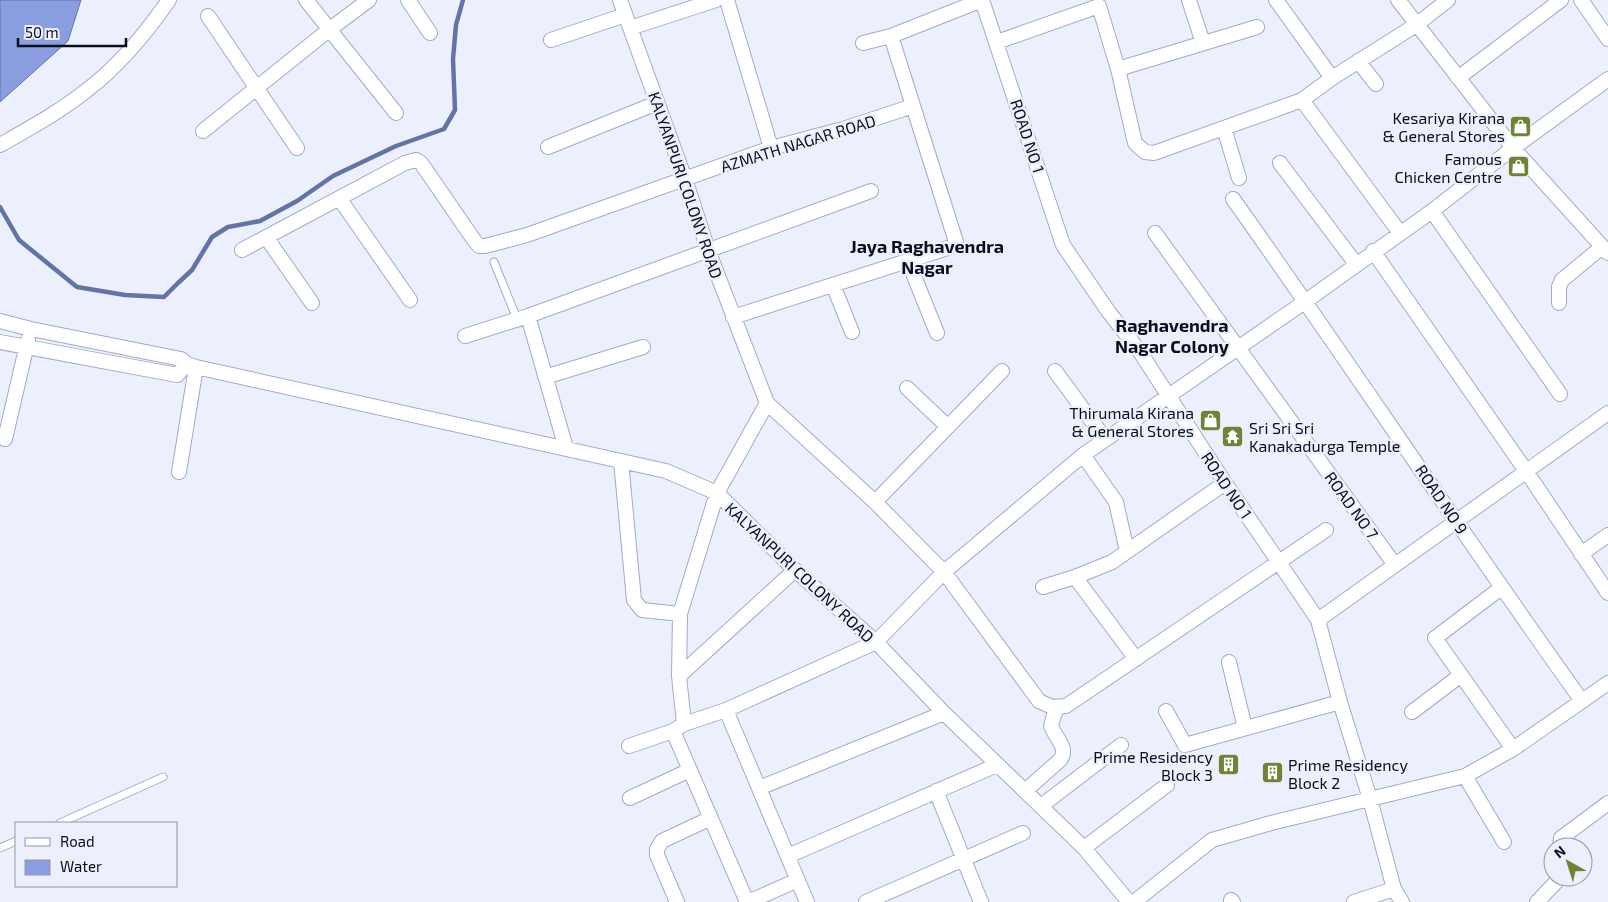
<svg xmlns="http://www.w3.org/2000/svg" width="1608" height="902" viewBox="0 0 1608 902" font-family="'Exo 2',sans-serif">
<rect width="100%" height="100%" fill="#ecf0fd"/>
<path fill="#8a9de1" stroke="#6473a6" d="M0,0H81L68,41L0,102Z"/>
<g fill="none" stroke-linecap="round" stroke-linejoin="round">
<path stroke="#6473a6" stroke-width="4.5" d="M0,207L19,240L77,287L125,295L164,297L178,283L192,270L212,237L228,227L260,221L297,201L333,176L396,146L444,129L455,110L453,59L456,25L463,0"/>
<defs>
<path id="service" d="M494,262L517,319
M60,823L163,777
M0,848L16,841"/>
<path id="minor" d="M306,0L396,113
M408,0L430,33
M620,0L685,179L708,250L767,403L875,502L944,572L1039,701L1052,707L1066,706L1326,530
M727,0L771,148
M982,0L1063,245L1108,311L1140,352L1225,483L1318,620L1340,702L1370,799L1394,889L1402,902
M1189,0L1203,43
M1398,0L1513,148L1608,253
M1581,0L1608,39
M208,16L297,148
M630,28L716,0
M551,40L625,15
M997,42L1099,6L1118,69L1135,143L1145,152L1154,153L1302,100L1332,78L1276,0
M863,43L891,36L982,0
M1358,61L1376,84
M1118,69L1257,27
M1332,78L1416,25L1448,0
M1458,78L1561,0
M1302,100L1400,233
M1224,128L1239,178
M203,131L330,29L369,0
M0,145C30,128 61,111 87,90C119,66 146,33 169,0
M548,147L657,103
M1280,163L1356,264
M339,198L410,300
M1233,199C1351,365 1463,535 1582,701
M1432,211L1560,394
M1155,233L1395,565
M266,237L312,303
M242,250L405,163L416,160L421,163L474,240L479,246H485L527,235L771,148L843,129L913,106
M1373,251L1526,471L1608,593
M908,261L937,333
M833,285L852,332
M1559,303V287L1562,280L1602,247
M528,316L566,448
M733,317L957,245L891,36
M0,321L31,329L181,359L187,364L196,367L666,471L717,493L795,570L876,642L944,713L1084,848L1129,902
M465,336L528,316L871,191
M0,342L177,375L187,364
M1055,371L1105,439
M545,377L643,347
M907,388L948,427
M5,439L28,340
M1083,455L1116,502L1127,551
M621,461L634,600L642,610L680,614
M179,472L196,367
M875,502L1002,371
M1581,554L1608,535
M1075,577L1136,659
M1043,587L1075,577L1112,562L1225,483
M1501,588L1435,638L1513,749
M1318,620L1608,413
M1229,662L1245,728
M679,676L795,570
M726,710L807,902
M1166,711L1185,745L1340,702
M1412,712L1461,675
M684,724L679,676L680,614L717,493L767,403
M673,731L747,902
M629,746L673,731L684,724L726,710L876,642L944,572L1083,455L1306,301L1432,211L1513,148L1608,79
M1465,776L1504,842
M759,788L944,713
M936,791L981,902
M1025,791L1060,760C1069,748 1056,739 1051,726L1054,715L1058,707
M630,798L690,770
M1041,806L1121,745
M1560,847L1561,838L1608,803
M1084,848L1167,785
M788,856L997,765
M1231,900L1233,902
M677,902L657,855V849L662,841L711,818
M748,902L798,880
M866,902L1023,833
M1134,902L1212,840L1271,823L1465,776L1513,749L1608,683
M1354,902L1394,889
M1537,902L1556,882L1557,877"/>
</defs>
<use href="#service" stroke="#a1abc9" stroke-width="9"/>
<use href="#minor" stroke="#a1abc9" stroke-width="16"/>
<use href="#service" stroke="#fff" stroke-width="7"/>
<use href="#minor" stroke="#fff" stroke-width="14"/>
</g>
<defs>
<symbol id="shop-square" viewBox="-11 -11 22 22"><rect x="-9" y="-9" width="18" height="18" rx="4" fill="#708334" stroke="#ecf0fd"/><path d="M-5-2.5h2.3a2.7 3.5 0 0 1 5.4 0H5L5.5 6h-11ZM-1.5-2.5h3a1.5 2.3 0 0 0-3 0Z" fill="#fff"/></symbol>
<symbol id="temple-square" viewBox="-11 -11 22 22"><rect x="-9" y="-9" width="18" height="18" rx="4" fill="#708334" stroke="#ecf0fd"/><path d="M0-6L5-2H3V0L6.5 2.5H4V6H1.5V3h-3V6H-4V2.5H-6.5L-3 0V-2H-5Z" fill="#fff"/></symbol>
<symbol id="building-square" viewBox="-11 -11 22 22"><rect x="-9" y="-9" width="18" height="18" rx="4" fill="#708334" stroke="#ecf0fd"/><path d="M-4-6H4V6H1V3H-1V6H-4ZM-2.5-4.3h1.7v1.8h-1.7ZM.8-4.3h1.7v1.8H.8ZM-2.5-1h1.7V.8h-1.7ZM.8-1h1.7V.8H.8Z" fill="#fff"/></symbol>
</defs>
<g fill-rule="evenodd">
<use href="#shop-square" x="1508" y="114" width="25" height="25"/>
<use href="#shop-square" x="1506" y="154" width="25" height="25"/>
<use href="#shop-square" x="1198" y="408" width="25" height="25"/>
<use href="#temple-square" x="1220" y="424" width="25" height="25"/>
<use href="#building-square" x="1216" y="752" width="25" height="25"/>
<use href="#building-square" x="1260" y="760" width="25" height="25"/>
</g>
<g text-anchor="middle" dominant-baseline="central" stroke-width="5" stroke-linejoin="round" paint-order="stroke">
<g font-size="16" fill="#0d101b" stroke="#ecf0fd" text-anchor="end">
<text x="1505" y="117">Kesariya Kirana<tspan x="1505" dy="18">&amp; General Stores</tspan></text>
<text x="1502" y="158">Famous<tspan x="1502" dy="18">Chicken Centre</tspan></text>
<text x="1194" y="412">Thirumala Kirana<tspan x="1194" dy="18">&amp; General Stores</tspan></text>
<text x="1249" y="427" text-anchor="start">Sri Sri Sri<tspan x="1249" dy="18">Kanakadurga Temple</tspan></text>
<text x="1213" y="756">Prime Residency<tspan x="1213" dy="18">Block 3</tspan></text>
<text x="1288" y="764" text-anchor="start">Prime Residency<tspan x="1288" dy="18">Block 2</tspan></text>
</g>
<g font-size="16" fill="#0d101b" stroke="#ecf0fd">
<text transform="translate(1028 136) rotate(72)">ROAD NO 1</text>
<text transform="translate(798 143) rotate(-17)">AZMATH NAGAR ROAD</text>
<text transform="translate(686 185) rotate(71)">KALYANPURI COLONY ROAD</text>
<text transform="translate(1227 485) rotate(56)">ROAD NO 1</text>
<text transform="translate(1442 499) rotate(56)">ROAD NO 9</text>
<text transform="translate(1352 505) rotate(54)">ROAD NO 7</text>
<text transform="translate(800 572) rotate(43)">KALYANPURI COLONY ROAD</text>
</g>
<g font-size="18" font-weight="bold" fill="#0d101b" stroke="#ecf0fd">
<text x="927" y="246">Jaya Raghavendra<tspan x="927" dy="21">Nagar</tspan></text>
<text x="1172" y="325">Raghavendra<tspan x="1172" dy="21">Nagar Colony</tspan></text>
</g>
</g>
<rect x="15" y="822" width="162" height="65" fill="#ecf0fd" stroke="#9396a3"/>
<rect x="25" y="838" width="25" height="8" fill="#ffffff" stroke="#9396a3"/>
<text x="60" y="847" font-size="15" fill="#0d101b">Road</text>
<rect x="25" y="860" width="25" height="15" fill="#8a9de1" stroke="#9396a3"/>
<text x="60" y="872" font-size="15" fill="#0d101b">Water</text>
<g transform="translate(1568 862) rotate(321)"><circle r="24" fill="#ecf0fd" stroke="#9396a3"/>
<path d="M0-4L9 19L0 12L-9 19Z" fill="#708334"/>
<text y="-8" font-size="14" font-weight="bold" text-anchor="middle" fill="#0d101b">N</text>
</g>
<path d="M18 38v8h108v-8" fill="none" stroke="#0d101b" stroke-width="2.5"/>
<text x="25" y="38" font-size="15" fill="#0d101b" stroke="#ecf0fd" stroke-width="4" paint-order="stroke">50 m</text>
</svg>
